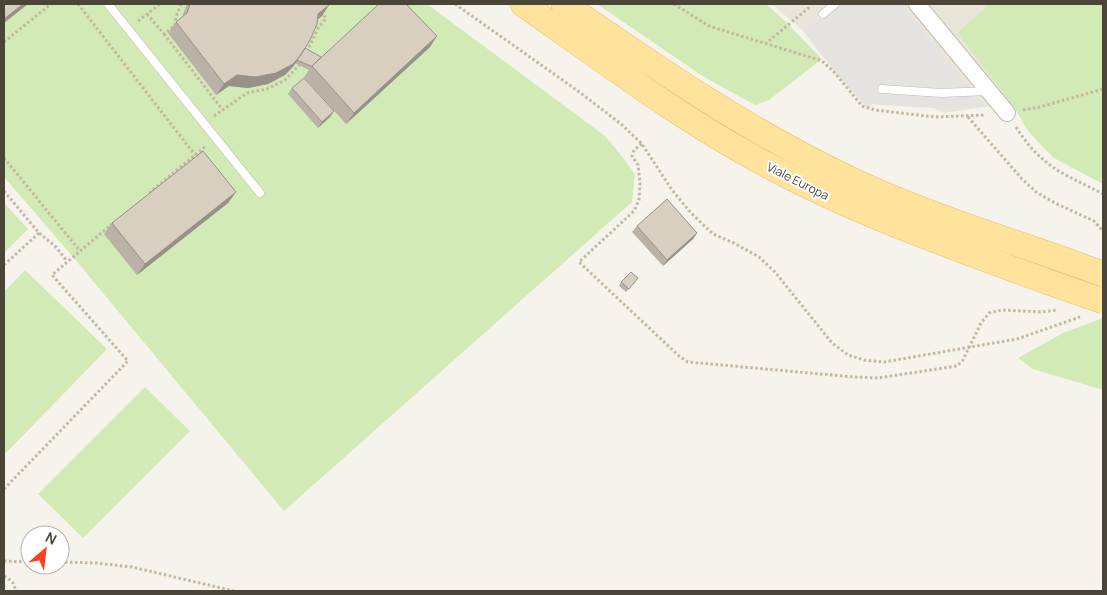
<svg xmlns="http://www.w3.org/2000/svg" width="1107" height="595" viewBox="0 0 1107 595" font-family="Manrope,sans-serif">
<rect width="100%" height="100%" fill="#f6f3ec"/>
<path fill="#eae5da" d="M772,4H989L957,33L1014,107H984L944,113L933,108L872,104L868,109L832,69L803,31Z"/>
<path fill="#d2eab5" d="M4,4H427L605,136L621,155L635,174L632,202L284,511L73,257L4,177Z
M597,4H766L784,20L822,59L769,100L755,105L704,77Z
M989,4H1103V184L1054,158L1042,146L1028,131L1014,107L957,33Z
M4,203L28,229L4,253Z
M25,270L107,349L4,455V292Z
M1103,318V390L1033,369L1018,358L1063,333Z
M145,387L190,431L83,538L38,494Z"/>
<path fill="#e5e3e0" d="M839,4H900L984,107L933,108L872,104L862,101L803,31Z"/>
<g fill="none" stroke-linecap="round" stroke-linejoin="round">
<defs>
<path id="service" d="M108,4L260,193
M823,14L835,4
M882,89L941,93L988,91"/>
<path id="minor" d="M917,4L1007,113"/>
<path id="primary" d="M523,4C603,60 682,120 769,166C858,214 953,247 1048,282
M564,4C658,69 751,133 854,181C920,212 990,234 1059,258"/>
</defs>
<use href="#service" stroke="#c2bbae" stroke-width="9"/>
<use href="#minor" stroke="#c2bbae" stroke-width="18"/>
<use href="#primary" stroke="#e6c16a" stroke-width="26"/>
<path stroke="#c4b79f" stroke-width="3" stroke-dasharray="2.5 2.5" stroke-linecap="butt" d="M78,4L195,155
M455,4L578,91L621,124L642,144L672,190L691,213L713,234L734,243L759,257L775,272L832,343L848,355L864,360L884,362L1017,339L1080,317
M674,4L709,26L822,61L835,73L862,106L875,110L935,117L985,115
M147,14L164,34L175,25L176,17L181,4
M138,21L160,4
M164,34L222,109
M4,42L51,4
M765,44L811,6
M307,52L318,28L326,18L322,12
M1023,110L1040,107L1103,89
M214,116L247,93L267,89L285,80L302,62
M968,117L1022,179L1036,192L1055,203L1094,221L1103,231
M1016,127C1042,168 1063,173 1103,194
M642,144L634,150L632,156L638,165L640,183L639,200L634,211L579,262L679,356L688,362L854,377L878,378L957,366L963,360L981,323L989,313L1002,310L1041,312L1058,310
M4,158L80,251
M4,191L39,233L55,246L67,261
M149,193L206,146
M4,265L39,233
M4,489L128,361L52,275L112,224
M4,561L30,562
M60,562L96,563L132,567L234,591
M4,576C11,580 15,583 15,591"/>
<use href="#service" stroke="#fff" stroke-width="8"/>
<use href="#minor" stroke="#fff" stroke-width="16"/>
<use href="#primary" stroke="#ffe39c" stroke-width="25"/>
<defs>
<path id="primary-bridge" d="M1059,258L1103,274
M1048,282L1103,301"/>
</defs>
<use href="#primary-bridge" stroke="#e6c16a" stroke-width="26" stroke-linecap="butt"/>
<use href="#primary-bridge" stroke="#ffe39c" stroke-width="25"/>
</g>
<path fill="#bab2a6" d="M187,4H328L322,16L317,20L305,48L321,57L430,47L346,124L304,77L309,70L295,63L285,75L268,84L248,88L229,86L216,95L168,33L176,22L182,17Z
M292,88L334,111L330,117L318,128L288,94Z
M236,192L228,203L137,275L104,234L112,223Z
M637,226L697,233L693,239L663,266L632,232Z
M636,281L626,292L619,286L621,282Z"/>
<path fill="#979187" d="M23,4H28L4,23V19Z
M329,5L322,16L310,25L318,14Z
M437,36L430,47L346,124L354,113Z
M301,55L293,67L285,75L268,84L248,88L229,86L216,95L224,84L237,75Z
M334,111L330,117L318,128L322,122Z
M236,192L228,203L137,275L145,264Z
M697,233L693,239L663,266L667,260Z"/>
<path fill="#d8cfc1" stroke="#979187" d="M4,4H23L4,19Z
M190,4H328L329,5L318,14L317,24L310,40L301,55L293,64L276,73L256,77L237,75L224,84L176,22L187,13Z
M379,4H406L437,36L354,113L312,66Z
M305,48L321,57L312,66L313,67L297,60Z
M304,78L334,111L322,122L292,88Z
M203,151L236,192L145,264L112,223Z
M667,199L697,233L667,260L637,226Z
M631,272L638,278L629,289L621,282Z"/>
<g text-anchor="middle" dominant-baseline="central" stroke-width="4" stroke-linejoin="round" paint-order="stroke">
<g font-size="12" fill="#4b4439" stroke="#fff">
<text transform="translate(798 181) rotate(27)">Viale Europa</text>
</g>
</g>
<rect width="1107" height="595" fill="none" stroke="#4b4439" stroke-width="10"/>
<g transform="translate(45 550) rotate(28)"><circle r="24" fill="#ffffff" stroke="#b7b4b0"/>
<path d="M0-4L9 19L0 12L-9 19Z" fill="#fc3f1d"/>
<text y="-8" font-size="14" font-weight="bold" text-anchor="middle" fill="#4b4439">N</text>
</g>
</svg>
